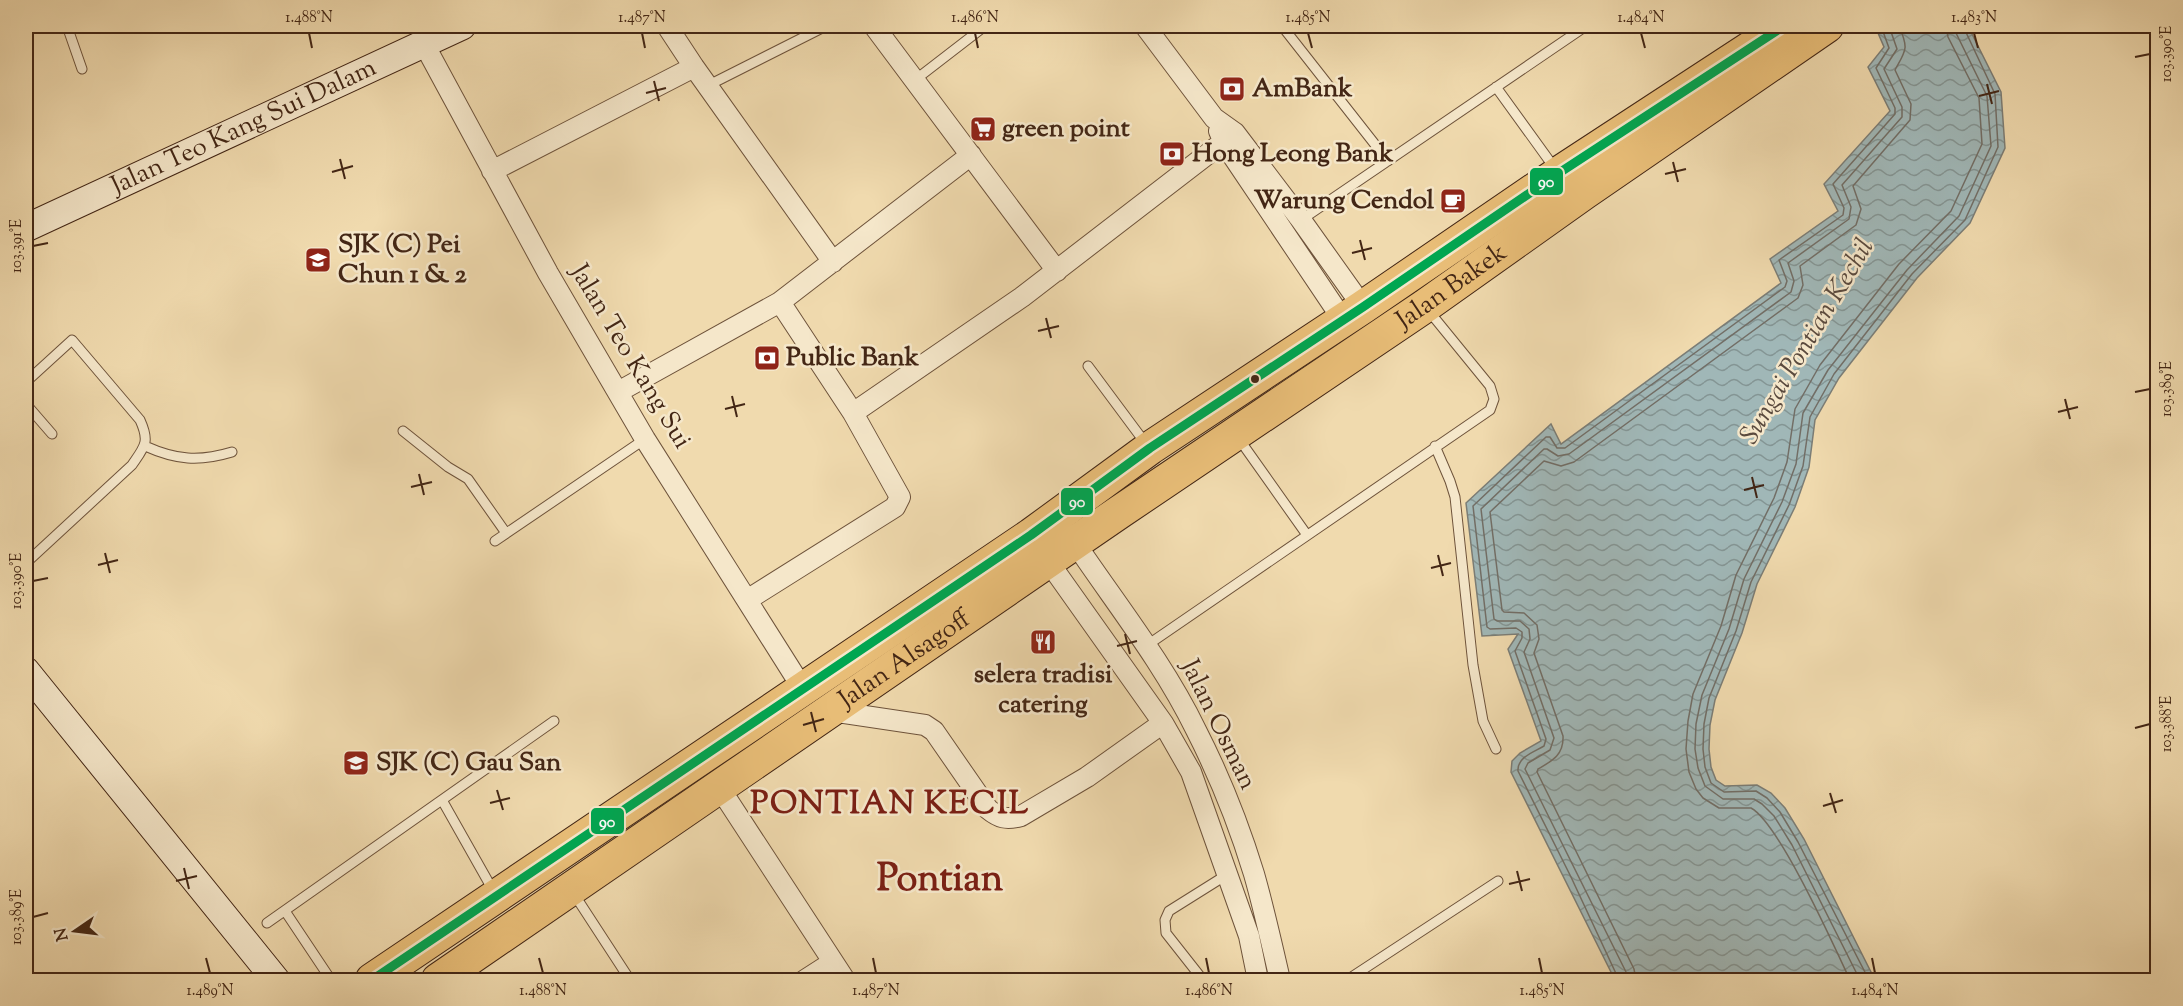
<svg xmlns="http://www.w3.org/2000/svg" width="2183" height="1006" viewBox="0 0 2183 1006" font-family="'Sorts Mill Goudy',serif">
<defs>
<pattern id="water-waves" width="16" height="10" patternUnits="userSpaceOnUse" patternTransform="scale(1.5)"><rect width="16" height="10" fill="#a0b7b7"/><path d="M0 5q4-4 8 0t8 0" fill="none" stroke="#849594"/></pattern>
</defs>
<rect width="100%" height="100%" fill="#f0daae"/>
<filter id="stains"><feTurbulence type="fractalNoise" baseFrequency=".00333" numOctaves="4"/><feColorMatrix values="0 0 0 0 .2 0 0 0 0 .09 0 0 0 0 .02 0 0 0 .5 -.17"/></filter>
<radialGradient id="worn" r=".72"><stop offset=".6" stop-color="#630" stop-opacity="0"/><stop offset="1" stop-color="#630" stop-opacity=".3"/></radialGradient>
<path fill="url(#water-waves)" stroke="#7b7d76" stroke-width="1.5" d="M1875,26H1968L2001,92L2005,148L1970,223L1917,278L1839,378L1815,420L1809,467L1795,507L1757,584L1742,633L1715,700L1710,725L1709,749L1711,767L1716,780L1725,786L1757,785L1771,793L1785,808L1804,839L1875,980H1615L1511,772L1512,761L1520,753L1541,741L1508,649L1518,634L1482,636L1466,503L1551,424L1561,444L1781,283L1770,259L1838,211L1824,184L1890,111L1868,67L1884,47Z"/>
<g fill="none" stroke-linecap="round" stroke-linejoin="round">
<path stroke="#726e66" stroke-width="1.5" d="M1619,980L1571,877L1518,771C1517,757 1534,752 1544,746L1546,739L1515,651L1522,638V632L1516,628L1490,629L1487,627L1473,506L1546,437H1550L1557,448H1565L1785,287L1787,281L1779,260L1843,215L1844,208L1833,184L1895,114V108L1876,68L1889,48L1881,26
M1627,980L1626,972L1525,769L1528,763L1550,750L1554,738L1524,652L1530,639L1529,629L1520,621H1497L1494,619L1481,509L1544,449H1547L1558,456L1569,454L1791,292L1794,281L1788,263L1849,219L1851,207L1842,185L1902,117V107L1884,69L1897,49L1889,26
M1636,980L1634,969L1537,772L1538,769C1552,761 1564,755 1563,736L1534,653L1539,639L1537,625L1524,613L1504,612L1502,610L1490,512L1544,461L1561,466L1574,462L1798,298L1803,285L1800,266L1856,225L1861,209L1853,186L1910,120L1911,104L1895,70C1906,50 1909,49 1899,26
M1850,980C1834,946 1779,823 1751,808H1719L1703,798L1696,789L1689,772L1686,749L1688,721L1693,694L1721,626L1736,575L1774,498L1787,462L1795,409L1820,365L1899,264L1951,211L1982,144L1979,98L1948,37L1946,26
M1860,980L1792,845L1774,816L1762,804L1754,799H1723L1705,786L1698,768L1695,749L1696,724L1702,695L1729,629L1744,579L1782,502L1796,464L1803,413L1828,370L1907,270L1959,216L1991,146L1987,96L1956,33L1955,26
M1869,980L1798,842L1780,812L1767,798L1756,791L1724,792L1711,783L1705,767L1703,749L1704,724L1709,698L1736,631L1751,582L1789,505L1803,466L1810,417L1834,374L1912,274L1965,220L1998,147L1995,94L1963,26"/>
<defs>
<path id="lane" d="M67,26L82,69
M1282,26L1388,161
M915,80L985,26
M707,86L826,26
M1496,87L1556,170
M1301,220L1586,26
M1088,366L1146,444
M26,382L72,340L140,420C150,442 145,446 132,465L26,563
M26,404L52,434
M403,431L448,467L468,479L506,533
M1239,439L1307,535
M145,446C176,460 199,462 232,452
M1435,446L1450,481L1455,497L1473,665L1483,721L1496,749
M495,541L645,439
M1146,646L1490,410L1494,399L1490,386L1428,310
M442,800L494,892
M574,894L630,980
M285,911L331,980
M267,923L554,721
M1203,980L1166,933L1165,920L1169,911L1228,874
M1347,980L1498,881"/>
<path id="street" d="M667,26L694,67L833,262
M874,26L1057,271
M1145,26L1214,118L1235,133L1301,220L1363,307
M424,44L548,273L645,439L803,689
M1219,131L1224,143L1343,320
M492,171L694,67
M618,392L780,302L971,155
M853,413L1022,297L1235,133
M1069,534C1112,599 1162,660 1196,730C1219,775 1239,825 1254,874C1264,909 1272,945 1280,980
M1043,554L1163,723L1191,772L1249,936L1258,980
M747,600L895,507L900,497L853,413L780,302
M831,711L925,725L934,731L988,809C999,818 1006,820 1021,816L1087,777L1163,723
M719,787L845,980
M805,980L833,962"/>
<g id="secondary">
<path id="s1" d="M26,228L462,26"/>
<path d="M26,671L276,980"/>
</g>
<g id="highway">
<path d="M372,980L1031,535L1150,448L1363,307L1559,173L1784,26"/>
<path id="s2" d="M438,980L1121,511L1425,306L1584,193L1827,26"/>
</g>
</defs>
<use href="#lane" stroke="#6e533b" stroke-width="11"/>
<use href="#street" stroke="#6e533b" stroke-width="22"/>
<use href="#secondary" stroke="#432615" stroke-width="29"/>
<use href="#highway" stroke="#432615" stroke-width="35"/>
<use href="#lane" stroke="#f5e7ca" stroke-width="9"/>
<use href="#street" stroke="#f5e7ca" stroke-width="20"/>
<use href="#secondary" stroke="#f5e7ca" stroke-width="27"/>
<use href="#highway" stroke="#e8bd77" stroke-width="33"/>
<defs>
<path id="bus-1" d="M372,980L1031,535L1150,448L1363,307L1559,173L1784,26"/>
</defs>
<use href="#bus-1" stroke="#f5e7ca" stroke-width="14"/>
<use href="#bus-1" stroke="#00a651" stroke-width="9"/>
</g>
<path fill="none" stroke="#432615" stroke-width="2" d="M309,33L312,48M642,33L645,48M975,33L978,48M1308,33L1312,48M1641,33L1645,48M1974,33L1978,48M2135,57L2150,54M654,81L659,101M1987,84L1992,104M646,93L666,88M1979,96L1999,91M340,159L345,179M1673,162L1678,182M332,172L353,166M1665,174L1686,169M1360,240L1365,260M33,246L48,243M1352,253L1372,248M1046,318L1051,338M1038,331L1059,326M2135,392L2150,389M732,396L737,417M2065,399L2070,419M725,409L745,404M2058,412L2078,407M419,474L424,495M1752,477L1757,498M411,487L432,482M1744,490L1764,485M105,553L110,573M1438,555L1443,576M98,565L118,560M1431,568L1451,563M33,581L48,578M1125,634L1130,654M1117,646L1137,641M811,712L816,732M803,725L824,719M2135,728L2150,724M497,790L503,810M1830,793L1836,813M490,803L510,798M1823,806L1843,800M184,868L189,889M1517,871L1522,891M176,881L197,876M1509,884L1530,879M33,917L48,913M206,958L210,973M539,958L543,973M873,958L876,973M1206,958L1209,973M1539,958L1542,973M1872,958L1875,973"/>
<defs>
<symbol id="bank-square" viewBox="-11 -11 22 22"><rect x="-9" y="-9" width="18" height="18" rx="4" fill="#8f2418" stroke="#f5e7ca"/><path d="M-6-4H6V4H-6ZM0-2.3a2.3 2.3 0 1 0 0 4.6a2.3 2.3 0 1 0 0-4.6Z" fill="#fff"/></symbol>
<symbol id="supermarket-square" viewBox="-11 -11 22 22"><rect x="-9" y="-9" width="18" height="18" rx="4" fill="#8f2418" stroke="#f5e7ca"/><path d="M-6-5.5h2.5l.6 2H6L4.5 2H-2.5L-4.4-4H-6ZM-1.5 3.2a1.3 1.3 0 1 0 .1 0ZM3 3.2a1.3 1.3 0 1 0 .1 0Z" fill="#fff"/></symbol>
<symbol id="cafe-square" viewBox="-11 -11 22 22"><rect x="-9" y="-9" width="18" height="18" rx="4" fill="#8f2418" stroke="#f5e7ca"/><path d="M-5.5-4.5H6V0H3Q3 3.5 0 3.5H-2.5Q-5.5 3.5-5.5 0ZM3-3.2v2h1.7v-2ZM-6 4.5H4V6H-6Z" fill="#fff"/></symbol>
<symbol id="school-square" viewBox="-11 -11 22 22"><rect x="-9" y="-9" width="18" height="18" rx="4" fill="#8f2418" stroke="#f5e7ca"/><path d="M0-5L7-2L0 1L-7-2ZM-4 1L0 2.5L4 1V4Q0 6-4 4Z" fill="#fff"/></symbol>
<symbol id="restaurant-square" viewBox="-11 -11 22 22"><rect x="-9" y="-9" width="18" height="18" rx="4" fill="#8f2418" stroke="#f5e7ca"/><path d="M-5-6h1v4h1v-4h1v4h1v-4h1v5L-1.5 .5V6h-2V.5L-5-1ZM5-6V6H3V1.5H1.5Q1.5-4 5-6Z" fill="#fff"/></symbol>
</defs>
<g fill-rule="evenodd">
<use href="#bank-square" x="1217" y="74" width="30" height="30"/>
<use href="#supermarket-square" x="968" y="114" width="30" height="30"/>
<use href="#bank-square" x="1157" y="139" width="30" height="30"/>
<use href="#cafe-square" x="1438" y="186" width="30" height="30"/>
<use href="#school-square" x="303" y="245" width="30" height="30"/>
<use href="#bank-square" x="752" y="343" width="30" height="30"/>
<use href="#restaurant-square" x="1028" y="627" width="30" height="30"/>
<use href="#school-square" x="341" y="748" width="30" height="30"/>
</g>
<circle fill="#432615" stroke="#f5e7ca" stroke-width="2" cx="1255" cy="379" r="5"/>
<g text-anchor="middle" dominant-baseline="central" stroke-width="5" stroke-linejoin="round" paint-order="stroke">
<g font-size="26" font-weight="bold" fill="#432615" stroke="#f5e7ca" text-anchor="start">
<text x="1252" y="89">AmBank</text>
<text x="1002" y="129">green point</text>
<text x="1192" y="154">Hong Leong Bank</text>
<text x="1434" y="201" text-anchor="end">Warung Cendol</text>
<text x="338" y="245">SJK (C) Pei<tspan x="338" dy="30">Chun 1 &amp; 2</tspan></text>
<text x="786" y="358">Public Bank</text>
<text x="1043" y="675" text-anchor="middle">selera tradisi<tspan x="1043" dy="30">catering</tspan></text>
<text x="376" y="763">SJK (C) Gau San</text>
</g>
<g font-size="26" fill="#432615" stroke="#f5e7ca">
<text stroke="none"><textPath href="#s1" startOffset="240">Jalan Teo Kang Sui Dalam</textPath></text>
<text stroke="none"><textPath href="#s2" startOffset="1228">Jalan Bakek</textPath></text>
<text transform="translate(630 357) rotate(59)">Jalan Teo Kang Sui</text>
<text stroke="none"><textPath href="#s2" startOffset="566">Jalan Alsagoff</textPath></text>
<text transform="translate(1218 725) rotate(64)">Jalan Osman</text>
</g>
<g font-size="27" font-style="italic" fill="#5a4a3e" stroke="#f5e7ca">
<text transform="translate(1808 342) rotate(-59)">Sungai Pontian Kechil</text>
</g>
<g font-size="32" font-weight="bold" letter-spacing="1.5" fill="#7a1f14" stroke="#f5e7ca">
<text x="890" y="805">PONTIAN KECIL</text>
</g>
<g font-size="38" font-weight="bold" fill="#7a1f14" stroke="#f5e7ca">
<text x="940" y="881">Pontian</text>
</g>
</g>
<g stroke="#f5e7ca" stroke-width="2">
<rect x="1529" y="167" width="35" height="29" rx="6" fill="#00a651"/>
<rect x="1060" y="487" width="34" height="29" rx="6" fill="#00a651"/>
<rect x="590" y="807" width="35" height="28" rx="6" fill="#00a651"/>
</g>
<g font-size="16" text-anchor="middle" font-weight="bold" fill="#fff">
<text x="1546" y="187">90</text>
<text x="1077" y="507">90</text>
<text x="607" y="827">90</text>
</g>
<rect width="2183" height="1006" fill="none" stroke="#f0daae" stroke-width="66"/>
<g transform="translate(75 931) rotate(256)" stroke="#f5e7ca" stroke-width="4.5" paint-order="stroke">
<path d="M0-4.5L10 22L0 15L-10 22Z" fill="#432615"/>
<text y="-9" font-size="16" font-weight="bold" text-anchor="middle" fill="#432615">N</text>
</g>
<rect x="33" y="33" width="2117" height="940" fill="none" stroke="#432615" stroke-width="2"/>
<g font-size="15" text-anchor="middle" fill="#432615">
<text x="309" y="22">1.488°N</text>
<text x="642" y="22">1.487°N</text>
<text x="975" y="22">1.486°N</text>
<text x="1308" y="22">1.485°N</text>
<text x="1641" y="22">1.484°N</text>
<text x="1974" y="22">1.483°N</text>
<text transform="translate(2166 54) rotate(-90)" y="5">103.390°E</text>
<text transform="translate(16 246) rotate(-90)" y="5">103.391°E</text>
<text transform="translate(2166 389) rotate(-90)" y="5">103.389°E</text>
<text transform="translate(16 581) rotate(-90)" y="5">103.390°E</text>
<text transform="translate(2166 724) rotate(-90)" y="5">103.388°E</text>
<text transform="translate(16 917) rotate(-90)" y="5">103.389°E</text>
<text x="210" y="995">1.489°N</text>
<text x="543" y="995">1.488°N</text>
<text x="876" y="995">1.487°N</text>
<text x="1209" y="995">1.486°N</text>
<text x="1542" y="995">1.485°N</text>
<text x="1875" y="995">1.484°N</text>
</g>
<rect width="100%" height="100%" filter="url(#stains)"/>
<rect width="100%" height="100%" fill="url(#worn)"/>
</svg>
